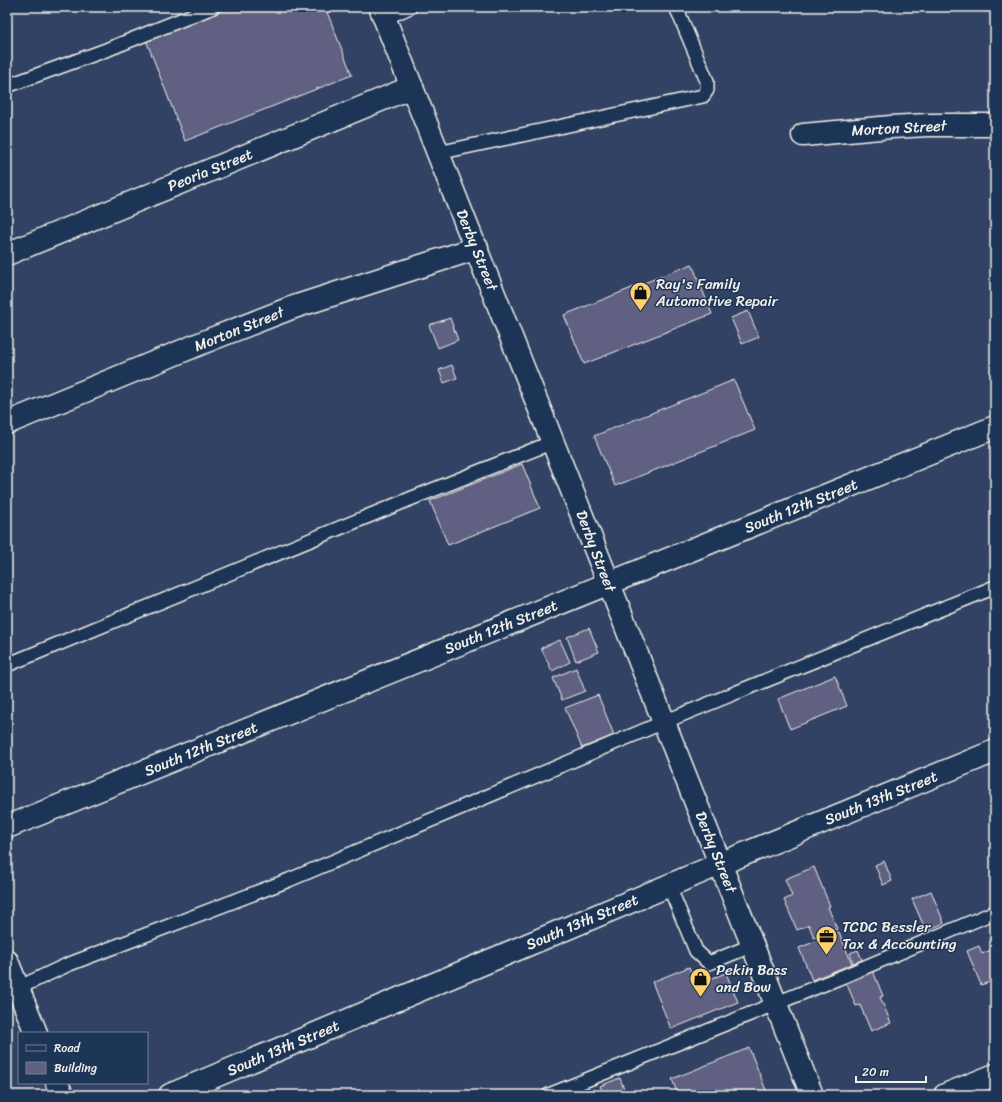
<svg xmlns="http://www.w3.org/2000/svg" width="1002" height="1102" viewBox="0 0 1002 1102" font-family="Sriracha,sans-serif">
<rect width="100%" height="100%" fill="#314264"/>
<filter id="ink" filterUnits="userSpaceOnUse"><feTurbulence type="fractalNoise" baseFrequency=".025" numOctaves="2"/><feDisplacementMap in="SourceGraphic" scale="8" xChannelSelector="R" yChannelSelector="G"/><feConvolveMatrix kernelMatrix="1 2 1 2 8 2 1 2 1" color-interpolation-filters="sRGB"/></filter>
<g filter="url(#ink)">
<path fill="#616082" stroke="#f4f1e8" d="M230,7H325L352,75L185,141L146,40Z
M692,264L712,314L584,364L564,315Z
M748,311L759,337L742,344L731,318Z
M450,318L458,340L438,348L429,325Z
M452,365L457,378L444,383L439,370Z
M734,380L755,430L615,486L594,436Z
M522,464L540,508L448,545L430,501Z
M589,628L599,652L576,661L567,637Z
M560,640L570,662L552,671L541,648Z
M576,668L585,691L562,700L553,678Z
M835,676L847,706L790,729L778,699Z
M598,695L614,735L582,748L565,708Z
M884,861L892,881L883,885L875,865Z
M814,867L830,906L828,907L837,929L814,938L809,925L797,930L784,900L792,896L785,879Z
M931,891L944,923L926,931L912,899Z
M839,932L852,964L812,980L799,948Z
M979,946L982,954L995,948V980L981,985L967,951Z
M858,950L862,960L853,963L850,953Z
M689,967L694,980L708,975L710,979L726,973L738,1002L671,1029L652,982Z
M873,971L883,996L880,997L891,1023L871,1031L860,1005L856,1006L846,982Z
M749,1048L768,1095H678L672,1079Z
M620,1078L626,1095H604L600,1086Z
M649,1091L650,1095H638Z"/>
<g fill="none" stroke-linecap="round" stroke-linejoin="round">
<defs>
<path id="lane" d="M385,18L410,7
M7,86L106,50L213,7
M438,153L703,96L707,90V81L676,7
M7,665L410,499L553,442
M669,886L696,951L709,963L753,945
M18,988L67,965L289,880L664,722L995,587
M549,1095L844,976L995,912"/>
<path id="street" d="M803,135L891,127L928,125H995
M7,254L412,87
M7,423L209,340L291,308L477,248
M7,827L995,427
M7,961L36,1033
M57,1083L62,1095
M170,1095L720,864L995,751
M945,1095L995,1075"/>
<path id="secondary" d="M380,7L812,1095"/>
</defs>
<use href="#lane" stroke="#f4f1e8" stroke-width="16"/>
<use href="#street" stroke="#f4f1e8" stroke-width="25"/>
<use href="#secondary" stroke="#f4f1e8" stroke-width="25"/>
<use href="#lane" stroke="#1d3557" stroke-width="13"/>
<use href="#street" stroke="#1d3557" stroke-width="22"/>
<use href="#secondary" stroke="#1d3557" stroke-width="22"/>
</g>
</g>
<defs>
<symbol id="shop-pin" viewBox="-11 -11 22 30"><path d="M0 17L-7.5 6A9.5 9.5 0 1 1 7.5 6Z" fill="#ffd166" stroke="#1d3557"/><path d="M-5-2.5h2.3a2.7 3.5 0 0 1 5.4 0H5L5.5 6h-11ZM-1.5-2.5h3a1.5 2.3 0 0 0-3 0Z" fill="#111"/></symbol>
<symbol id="office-pin" viewBox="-11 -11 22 30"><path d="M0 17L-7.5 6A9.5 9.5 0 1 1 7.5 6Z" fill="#ffd166" stroke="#1d3557"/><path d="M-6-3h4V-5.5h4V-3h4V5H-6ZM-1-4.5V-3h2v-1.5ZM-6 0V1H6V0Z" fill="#111"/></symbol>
</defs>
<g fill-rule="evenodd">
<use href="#shop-pin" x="628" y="280" width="25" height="34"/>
<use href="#office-pin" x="814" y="924" width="25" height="34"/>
<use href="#shop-pin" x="688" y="966" width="25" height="34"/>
</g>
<g text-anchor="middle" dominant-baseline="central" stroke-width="3" stroke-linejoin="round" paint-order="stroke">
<g font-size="15" fill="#f4f1e8" stroke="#1d3557">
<text transform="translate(899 128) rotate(-3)">Morton Street</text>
<text transform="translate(210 170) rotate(-22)">Peoria Street</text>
<text transform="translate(477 250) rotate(68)">Derby Street</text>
<text transform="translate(239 329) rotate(-22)">Morton Street</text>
<text transform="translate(801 506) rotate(-22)">South 12th Street</text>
<text transform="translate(596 551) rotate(69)">Derby Street</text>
<text transform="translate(501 627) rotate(-22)">South 12th Street</text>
<text transform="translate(201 749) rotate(-22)">South 12th Street</text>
<text transform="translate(881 798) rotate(-22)">South 13th Street</text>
<text transform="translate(716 852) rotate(68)">Derby Street</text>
<text transform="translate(582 922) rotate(-23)">South 13th Street</text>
<text transform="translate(283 1048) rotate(-23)">South 13th Street</text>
</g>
<g font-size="15" fill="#f4f1e8" stroke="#1d3557" text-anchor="start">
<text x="656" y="284">Ray's Family<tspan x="656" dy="17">Automotive Repair</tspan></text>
<text x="842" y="927">TCDC Bessler<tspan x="842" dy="17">Tax &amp; Accounting</tspan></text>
<text x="716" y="970">Pekin Bass<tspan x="716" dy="17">and Bow</tspan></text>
</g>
</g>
<rect width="1002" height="1102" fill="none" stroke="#1d3557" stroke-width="24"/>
<rect x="12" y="12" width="978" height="1078" fill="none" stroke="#f4f1e8" stroke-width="1.5" filter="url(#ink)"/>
<rect x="18" y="1032" width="130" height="52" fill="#1d3557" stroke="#738091"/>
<rect x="26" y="1045" width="20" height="6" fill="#1d3557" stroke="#738091"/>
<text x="54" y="1052" font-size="12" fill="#f4f1e8">Road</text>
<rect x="26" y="1062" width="20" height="12" fill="#616082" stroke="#738091"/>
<text x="54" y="1072" font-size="12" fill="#f4f1e8">Building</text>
<path d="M856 1076v6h70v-6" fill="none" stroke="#f4f1e8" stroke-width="2"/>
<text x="862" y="1076" font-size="12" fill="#f4f1e8" stroke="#1d3557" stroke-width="3" paint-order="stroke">20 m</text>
</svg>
